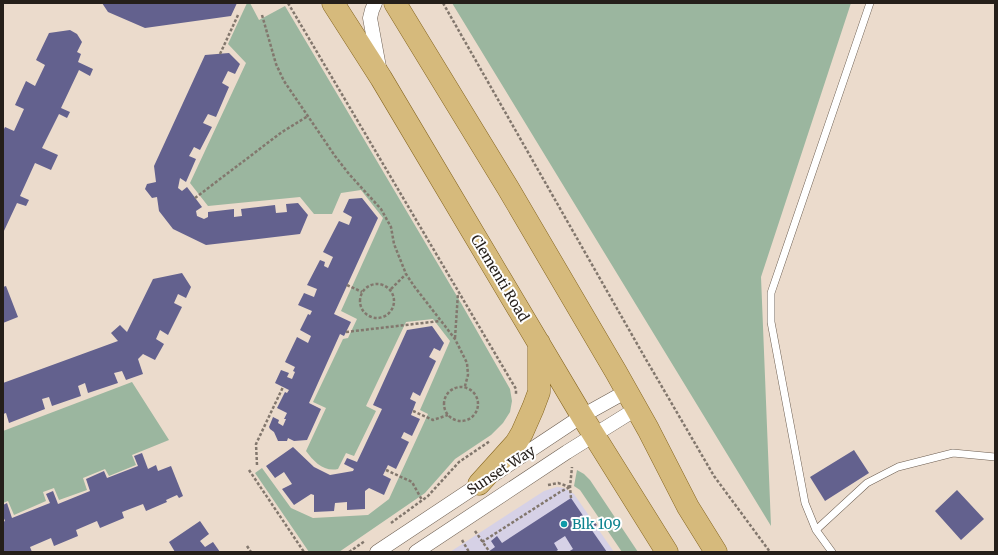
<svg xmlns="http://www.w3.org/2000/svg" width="998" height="555" viewBox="0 0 998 555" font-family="Merriweather,serif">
<rect width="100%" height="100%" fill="#ebdbcc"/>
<path fill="#d6d1e6" d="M557,487L564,488L574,494L614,552H450L544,491Z"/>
<path fill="#9bb69f" d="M247,3H250L259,20L285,6L461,303L510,389L512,401L510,412L503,423L491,435L455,459L425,493L339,552H309L255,473L262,468L291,508L313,518L368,515L389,499L428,414L420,410L450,341L433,319L406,322L366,406L376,411L354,456L346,453L338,469C324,472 314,462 306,451L326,408L313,402L343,339L348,338L357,319L341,311L383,218L361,190L341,193L332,214H314L300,197L208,206L190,183L246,63L228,44Z
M452,3H851L761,277L771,526Z
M132,382L169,440L132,455L136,465L109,476L105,469L83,478L87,490L59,500L54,488L43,492L46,501L14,515L8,501L3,503V431Z
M577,470L584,474L590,480L638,552H622L580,490L574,486Z"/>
<path fill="#63618e" d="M102,3H237L231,16L145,28L108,12Z
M70,30L77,34L82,42L77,52L81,54L78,62L93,69L90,76L79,70L61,108L70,112L67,118L59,114L42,148L58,155L51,170L35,163L20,196L29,200L26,206L17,203L3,233V131L5,127L14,131L24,109L15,105L26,81L35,86L45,65L36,60L49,33Z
M229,53L240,64L235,74L228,71L222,83L229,87L216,117L208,114L203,123L212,127L200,150L194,147L189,156L196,159L186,182L180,178L178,188L182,191L187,187L202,207L196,211L197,216L204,219L208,217V212L234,209V217L242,216L241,209L275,205L276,213L287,212L286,204L298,203L308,215L300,234L206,245L173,229L159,211L157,197L152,198L145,189L147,184L156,182L154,166L205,55Z
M362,198L378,218L334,314L351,322L344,336L340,334L309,403L321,409L307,440L294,441L288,438L287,441H278L274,432L270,429L269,427L273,417L279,420L278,423L283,426L286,419H284L287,413L277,408L285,392L287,393L289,390L275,383L281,370L289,373L287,377L292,379L295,372L293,371L295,367L285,362L297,337L308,343L311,336L300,330L308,314L310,315L312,311L298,305L304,293L314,297L317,289L307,285L320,260L325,262L324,266L328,268L333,257L323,252L339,221L349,225L352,217L343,212L349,199Z
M182,273L191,287L186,298L178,294L174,303L182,307L168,335L160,330L156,339L164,344L155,360L143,354L138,359L143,374L126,380L122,371L114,373L118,383L88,393L85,383L78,386L81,396L52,406L49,397L42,399L45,409L9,423L6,413L3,414V383L118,341L111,333L120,325L127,332L153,279Z
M6,286L18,317L3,323V287Z
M432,326L444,343L440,351L434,348L429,357L436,361L420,396L413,392L410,399L416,402L411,415L420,419L412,436L404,432L401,438L409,442L396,469L388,465L383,475L391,479L384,495L369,488L365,491V509L347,510V502L335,503L334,511L314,512V495L311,494L294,505L282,489L292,484L284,472L275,478L266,466L293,447L314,467L330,475L353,471L354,469L344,464L347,458L357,462L382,409L373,405L407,330Z
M854,450L869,473L825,501L810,477Z
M142,453L148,469L156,465L158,471L171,466L183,496L179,498L177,495L166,500L167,502L146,511L143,504L122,512L124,518L100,528L97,521L76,530L78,536L54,546L51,538L30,547L32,552H3V522L5,521L3,516V505L7,503L12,518L50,503L46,494L53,491L58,504L90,491L86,479L104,471L107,478L138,466L134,456Z
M957,490L984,519L961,540L935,511Z
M571,498L588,523L593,520L597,525L591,529L607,552H568L573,549L565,536L554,543L558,550L555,552H488L495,547L491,541L497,536L502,543Z
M200,521L209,534L200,541L205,547L213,542L220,552H175L169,542Z"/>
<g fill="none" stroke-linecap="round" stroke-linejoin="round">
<defs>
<path id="lane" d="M816,530L867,483L898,467L953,453L995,457
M832,552L816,530L805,503L771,322V293L870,3"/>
<path id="street" d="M375,3L372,10L370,18L379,67
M377,552L582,416L627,391
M416,552L567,452L636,409"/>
<path id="primary" d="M333,3L381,78L582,416L667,552
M395,3L508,188L616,372L648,429L688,507L716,552
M479,484L516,443L522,433L533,408L539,392V343"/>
</defs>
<use href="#lane" stroke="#6b5d50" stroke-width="8"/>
<use href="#street" stroke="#6b5d50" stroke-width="15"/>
<use href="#primary" stroke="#866620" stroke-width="23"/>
<path stroke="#82776d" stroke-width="2.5" stroke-dasharray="3 2" stroke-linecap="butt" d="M288,3L516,389V394
M443,3L644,356L714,476L770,552
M262,15L276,64L284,81L335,156L349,174L381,209L391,227L394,244L406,274L414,286L455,339L467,363L468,375L465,386
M220,54L238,15
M195,198L282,132L308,116
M360 301a17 17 0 1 1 34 0a17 17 0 1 1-34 0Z
M347,285L362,292
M391,289L406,274
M346,332L440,321
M455,338L458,293
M444 404a17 17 0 1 1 34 0a17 17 0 1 1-34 0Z
M413,411L433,420L448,415
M257,465L256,444L283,387
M249,470L304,552
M386,470L412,482L422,500
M548,485L558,483L570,487
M571,498L570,487L572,467
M391,523L428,496L459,462L490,441
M475,531L489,551
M462,540L469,552
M482,542L560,492L570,487
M247,546L251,552
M349,552L365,541"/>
<use href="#lane" stroke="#fff" stroke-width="7"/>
<use href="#street" stroke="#fff" stroke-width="14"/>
<use href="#primary" stroke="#d6ba7c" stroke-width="22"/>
</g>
<circle fill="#0f9aa8" stroke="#fff" stroke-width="1.5" cx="564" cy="524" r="4"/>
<g text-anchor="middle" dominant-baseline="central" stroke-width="4" stroke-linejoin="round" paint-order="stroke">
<g font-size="14" fill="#251f1a" stroke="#fff">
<text transform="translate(500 278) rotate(59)">Clementi Road</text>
<text transform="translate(501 470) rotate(-33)">Sunset Way</text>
</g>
<g font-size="14" fill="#0d838f" stroke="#fff" text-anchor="start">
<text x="572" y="524">Blk 109</text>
</g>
</g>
<rect width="998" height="555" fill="none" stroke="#251f1a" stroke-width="8"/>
</svg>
